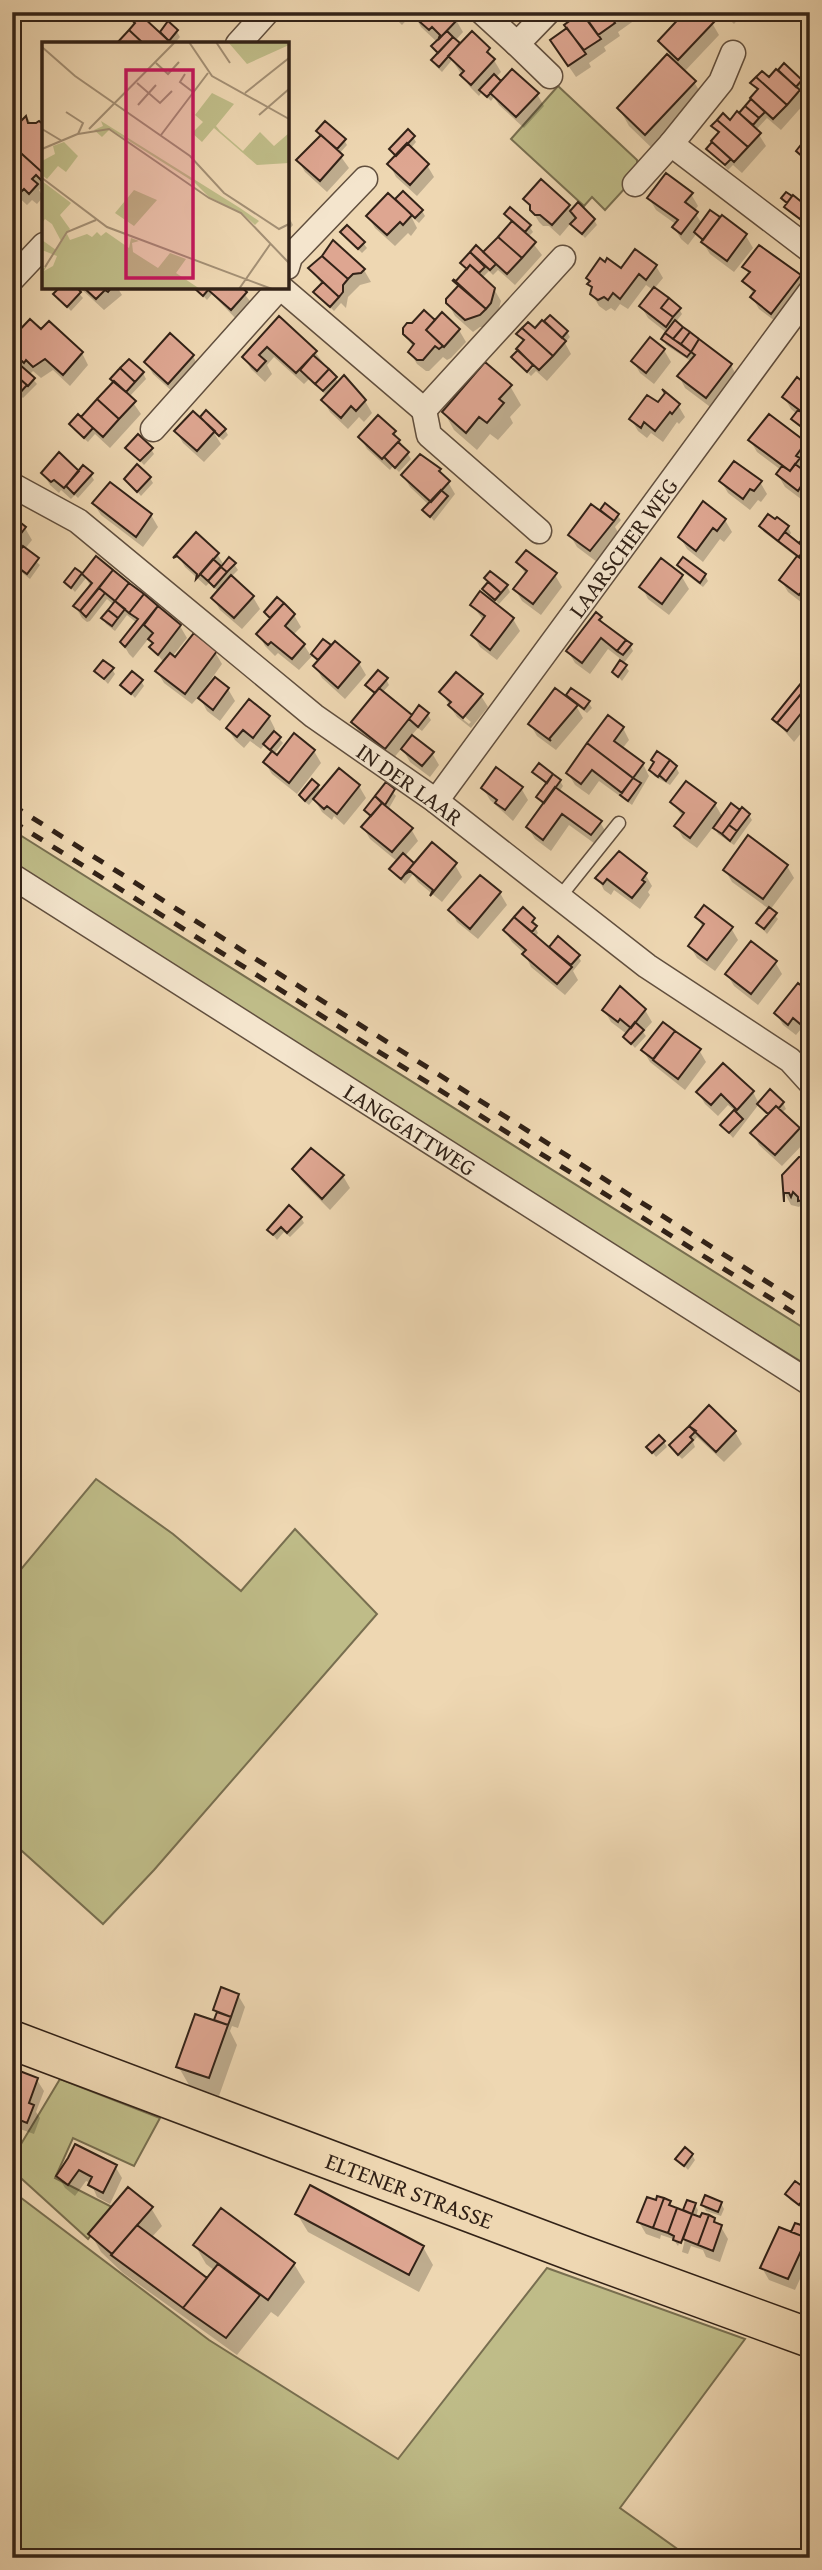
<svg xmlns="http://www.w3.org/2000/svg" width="822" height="2570" viewBox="0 0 822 2570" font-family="'Gentium Book Plus',serif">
<rect width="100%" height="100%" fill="#eed7b2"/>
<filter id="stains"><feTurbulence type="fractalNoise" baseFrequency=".00286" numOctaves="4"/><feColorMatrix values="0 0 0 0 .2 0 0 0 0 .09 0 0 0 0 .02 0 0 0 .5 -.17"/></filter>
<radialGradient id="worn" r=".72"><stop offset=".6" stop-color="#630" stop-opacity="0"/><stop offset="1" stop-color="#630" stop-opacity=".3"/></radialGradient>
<path fill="#bfbc88" stroke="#786f50" stroke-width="2" d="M558,86L637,160L638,174L605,210L592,197L584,206L511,139Z
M12,830L810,1332V1367L641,1264L12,865Z
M96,1479L173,1534L241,1591L295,1529L377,1614L154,1870L103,1924L12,1842V1580Z
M60,2079L160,2118L134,2166L73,2138L55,2178L112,2207L88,2239L12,2170V2159Z
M12,2191L209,2340L398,2459L547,2268L745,2339L620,2508L690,2558H12Z"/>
<path fill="#0003" fill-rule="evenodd" d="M188,12H210L201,22Z
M389,12H413L415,15L456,20L463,32L455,41L460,46L488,50L501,72L495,78L499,82L537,94L544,106L524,128L499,105L494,97L491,101L482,92L479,96L470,87L452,60L442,72L436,66L433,60L439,54L437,42L421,27L413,13L402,25Z
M517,12H537L527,23Z
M583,12H639L632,17L635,20L618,32L620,36L604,47L606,51L589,63L591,67L576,77L559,52L569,29Z
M722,12H745L734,24Z
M128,15H146L153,27L166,39L162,32H177L180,37L174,44H118L135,26Z
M712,23L719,35L684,72L694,82L705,100L656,152L629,126L619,108L669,54L661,41Z
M780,70L801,81L804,86L799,92L805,103L781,130L767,118L756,130L766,146L742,173L733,165L728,170L709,149L719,135L714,126L730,122L739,116L758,92L753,83L784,77Z
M27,117L32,125L44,128V186L39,190L43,197L37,204L32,200L27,205L12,191V133Z
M318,131L344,140L347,145L339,154L349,168L327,192L305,172L298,160L321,137Z
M413,137L416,142L410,149L427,165L434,177L417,196L396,177L390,165L397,157L391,149Z
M810,141V159L808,162L798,152Z
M691,194L698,206L694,211L702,224L719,219L720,221L722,218L746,236L753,248L734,272L710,254L697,233L688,245L681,239L674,227L677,225L656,210L649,198Z
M787,194L808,209L810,216L804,223L790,212L783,198Z
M525,199L569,206L572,212L594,220L597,225L585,238L571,223L560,236L549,226H543L539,222Z
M397,200L422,211L425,216L419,223L411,216L417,228L411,236L408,233L395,246L375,228L368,216L401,206Z
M287,213L293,225L287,232Z
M506,215L529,226L533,232L528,237L542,255L515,285L498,270L493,275L489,271L482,278L494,289L501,301L497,315L487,327H480L473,332L455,316L448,303L460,287L457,282L468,270L462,263L476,247L484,255L513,223Z
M342,233L363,243L367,248L362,253Z
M656,266L663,278L654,289L679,309L682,314L675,323L731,365L737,377L713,409L685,388L679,376L692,362L666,345L663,339L667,333L648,318L641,306L653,290L646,285L628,309L620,304L615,311L611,308L606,311L599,306L592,294L593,290L588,278Z
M745,267L800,276L807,288L779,324L759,309L752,297L754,295L745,281L749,275Z
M310,268L364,270L371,282L360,285L348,297L346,308L341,303L334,311L315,292L322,285Z
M62,287H73L83,298L71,311L55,294Z
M79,287H117L122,295L104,310Z
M195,287H239L253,305L238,321L212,294L207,300Z
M279,319L315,352L339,383L365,401L372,413L364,422L359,417L348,429L330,412L323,400L327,396L309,379L304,384L274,357L267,365L272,374L265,382L251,369L244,357Z
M546,321L567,332L570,337L565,343L571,354L547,381L536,371L531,376L528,373L534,367H529L525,371L513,357L524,343L519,334L551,328Z
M435,323L459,330L466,342L451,358L447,360L443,357L429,371H426L417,364L410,352L413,347L404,333Z
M42,332L82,353L88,365L70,386L53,370L41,378L33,371L29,375L37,384L23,398L14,390L20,400L12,408V374L21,364L12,354V341Z
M664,350L671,362L654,384L640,373L633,361Z
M193,356L199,368L175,394L153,374L146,362Z
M143,373L146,379L129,397L141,414L110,448L95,434L88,442L74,430L71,424Z
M810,384V428L807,432L797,425L794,419L797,414L791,409L784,397Z
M510,386L521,405L510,417L513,423L498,440L490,434L477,450L454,430L444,412Z
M658,404L678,405L685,417L679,424L677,422L663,442L651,433L647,438L638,431L631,419Z
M225,430L228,435L223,440L214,433L221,444L204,462L183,443L176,431Z
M394,432L411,459L399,472L393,466L390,470L367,449L360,437Z
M750,440L805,444L810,452V458L803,467L804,473L810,477V495L805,502L785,487L778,475L781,470L757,452Z
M128,448L151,449L154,454L144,465Z
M43,473H79L91,475L94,480L78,498L75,495L71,499L61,490L59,493L50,485Z
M403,475L448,482L455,494L434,521L425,510L429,505L410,487Z
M150,478L153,483L141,496L126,479Z
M721,481L760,482L767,494L761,502L758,500L750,510L728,493Z
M94,504L151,515L158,527L143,547L101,515Z
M602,510L617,515L621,520L615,527L619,534L597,562L577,547L570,535L606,517Z
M12,519L25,528L32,540L24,550L40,565L30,579L16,568L12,562Z
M725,520L732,532L724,542L720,539L703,562L687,549L680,537Z
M761,527H788L791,533L788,537L800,546L810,533V601L806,606L788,592L781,580L799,559L764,532Z
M217,554L224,565L234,564L238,570L231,577L253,597L260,609L242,629L220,610L213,598L219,592L209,583L206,586L185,567L178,555Z
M96,559L180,626L187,638L172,657L175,659L215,652L222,664L202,692L204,694L215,680L228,689L235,701L220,721L207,711L199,696L192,704L164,683L157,671L164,663L152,647L153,645L149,638L133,658L129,654L122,642L137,623L127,615L115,631L106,624L103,618L114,605L107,599L90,621L87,622L82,618L75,606L91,587L86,578L75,592L66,582L76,570L83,576Z
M662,561L682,577L689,589L669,615L648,599L642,587Z
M519,563L555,575L562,587L541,615L522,601L515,589L526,575Z
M679,565L705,575L708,581L703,587L682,571Z
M486,578L507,586L510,592L499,604L485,589L489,584Z
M480,594L513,619L520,631L497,660L480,647L473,635L484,621L472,605Z
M277,600L294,615L301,627L293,635L304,645L311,656L324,641L331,648L359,663L366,675L345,699L322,678L315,666L319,662L313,655L299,670L278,653L275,656L265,646L259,634L271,620L266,612Z
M600,618L606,627L630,645L633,651L623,664L629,671L622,681L614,672L622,660L608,649L590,674L575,663L568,651Z
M112,669L115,674L108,684L96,671Z
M386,679L389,685L382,693L412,717L428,715L431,720L422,731L418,728L411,736L432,753L439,765L430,777L410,762L402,748L392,760L360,734L353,722L376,694L367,685Z
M141,681L144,686L135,698L123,685Z
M810,683V722L794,742L774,719Z
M441,692L481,696L488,707L471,728L457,717ZM455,708L471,722L469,724L455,713Z
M568,696L588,702L592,708L587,713L575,704L583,718L556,750L537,736L530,724L571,702Z
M269,717L275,729L273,732L283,743L274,754L277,757L294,736L314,751L321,763L297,794L272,774L265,763L273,753L265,744L261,749L250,741L244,748L235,740L228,729Z
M623,728L629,740L622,749L643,764L649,776L632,805L599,781L589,795L575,785L568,773Z
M657,753L676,767L679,773L670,785L654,776L651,770L655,764L653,760Z
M534,772L560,781L563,786L559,792L600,822L607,834L598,846L569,825L551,851L535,839L528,827L544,805L538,798L547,785Z
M386,785L396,796L388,810L411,829L418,841L404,857L414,866L431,845L455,865L462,877L442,902L418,882L413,874L405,884L395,875L391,869L398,862L370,839L363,827L371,818L366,810Z
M318,786L321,792L359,786L366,798L344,825L334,816L332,820L322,812L314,799L309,805L304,801L301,796Z
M483,788H521L528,800L513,821L490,800Z
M672,802L715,804L723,818L732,806L749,815L752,820L734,845L718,834L714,826L697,848L683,838L676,826L683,817Z
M787,866L794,878L770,910L778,919L767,934L758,923L769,909L732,882L725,870Z
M645,874L652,886L648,892L650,895L640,909L614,890L611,895L604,890L598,878Z
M500,893L507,905L478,939L457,922L451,910Z
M523,910L537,925L535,927L538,933L535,937L555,953L551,947L578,956L581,961L573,971L578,980L565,995L531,967L525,954L512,942L505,931Z
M697,917L731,928L738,940L715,971L697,958L690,946L703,928Z
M775,962L782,974L758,1005L734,986L727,974Z
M810,996V1037L801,1029L796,1035L783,1025L776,1013Z
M604,1010H645L652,1022L643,1032L646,1036L635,1048L626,1038L628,1035L611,1022Z
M663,1025L699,1050L706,1062L685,1090L650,1062L643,1050Z
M698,1092H753L759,1104L783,1103L786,1109L781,1113L799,1129L806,1141L782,1166L759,1145L753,1133L769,1116L759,1104L733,1138L722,1125L735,1111L728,1105L718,1116L705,1104Z
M312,1150L343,1176L350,1188L330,1210L301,1181L294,1169Z
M810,1158V1212H807L802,1204L799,1207L791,1205L784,1192Z
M301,1218L304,1223L290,1237L284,1232L277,1240L269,1230Z
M709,1407L735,1432L742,1444L724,1462L697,1437L693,1442L695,1447L682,1459L674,1451Z
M664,1442L667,1447L656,1457L648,1447Z
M238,1995L245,2007L238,2028L232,2026L230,2031L237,2045L219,2096L189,2085L178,2066L215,2022L218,2015L215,2010Z
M12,2070L37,2080L44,2091L36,2112L40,2118L34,2134L20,2129L13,2117L16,2109H12Z
M76,2146L115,2166L122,2178L110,2204L97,2197L91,2183L86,2181L75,2196L65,2188L58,2176Z
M692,2155L695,2160L688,2170L678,2159Z
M808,2192L810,2199L803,2209L790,2200L787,2194Z
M669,2203L673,2209L687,2214L685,2210L695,2205L698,2210L696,2217L714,2220L721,2227L728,2239L720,2262L706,2257L703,2250L691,2246L688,2254L682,2252L685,2239L682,2236L678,2246L673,2239L661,2235L660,2239L646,2234L639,2222Z
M721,2203L724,2209L721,2216L706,2211L703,2205Z
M151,2208L162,2226L151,2238L207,2280L215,2271L206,2264L195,2245L294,2264L305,2282L278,2317L271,2312L237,2355L123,2273L101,2252L91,2234Z
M297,2214L423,2247L433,2265L419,2292L308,2232Z
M809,2230L810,2257L795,2290L769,2280L762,2268L795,2235Z"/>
<path fill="#dea691" stroke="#322217" stroke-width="2" d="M129,12H145L147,14L144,18L169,41L166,44H144L129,30L135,23L126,15Z
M415,12H450L458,19L438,40L440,35L432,27L429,30L412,15Z
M581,12H607L615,23L598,35Z
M582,12L601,39L584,50L564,25Z
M607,12H623L612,20Z
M685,12H703L714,22L678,60L658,41Z
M168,21L178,30L169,41L160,32Z
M567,28L586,54L568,66L550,40Z
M129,30L144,44H116Z
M447,31L453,37L438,53L431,46Z
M472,31L490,48L487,52L495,59L471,85L460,75L464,71L448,56Z
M453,37L460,43L439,67L431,60Z
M667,54L696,81L645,135L617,108Z
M784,63L802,80L796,87L778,70Z
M512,69L539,93L516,117L490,93Z
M776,69L800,90L787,105L756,77L762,71L769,77Z
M494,74L501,81L487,97L479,90Z
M756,77L787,105L773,119L750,98L758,89L750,83Z
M751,99L765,112L759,118L745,106Z
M745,106L759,118L753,125L739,113Z
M737,111L761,133L748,147L717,120L723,113L730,120Z
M26,116L28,123H36L39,121L44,125V174L12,145V130Z
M717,120L748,147L734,162L711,141L719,132L711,126Z
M325,121L346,139L337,149L316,131Z
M408,129L415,136L396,156L389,149Z
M321,135L343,155L320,181L296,160Z
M807,137L810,139V150L804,158L796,151Z
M712,142L731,159L725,165L706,149Z
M407,143L429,164L410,185L387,164Z
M12,145L44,174L41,180L36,175L32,179L38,184L29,194L24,189L19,194L12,188Z
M666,173L693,193L685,202L698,212L681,234L672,227L678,220L647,198Z
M541,179L570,205L552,225L540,215H535L530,210V205L523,199Z
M403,191L423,210L415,218L395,199Z
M786,192L792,196L787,203L781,198Z
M388,193L412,215L403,225L400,222L387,235L366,216Z
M793,195L809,208L800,219L784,207Z
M578,202L595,219L582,234L570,224L576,218L570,211Z
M510,207L531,225L525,232L504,214Z
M710,210L720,217L703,240L694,232Z
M722,215L747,234L727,261L701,242Z
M512,221L536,242L522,258L498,237Z
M347,225L365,242L358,249L340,232Z
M498,237L522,258L507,274L483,252Z
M333,240L365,269L361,273L353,274L348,279L322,256Z
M476,245L496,264L490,270L470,252Z
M759,245L801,275L771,314L750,297L755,291L742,281L750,272L742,267Z
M635,249L657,265L646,280L639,274L620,299L613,293L608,300L604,297L598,300L590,294L592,287L587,284L590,281L586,278L600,258L605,262L607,258L621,268Z
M470,252L485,267L479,273L470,265L467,269L460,263Z
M322,256L348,279L343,285V292L339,297L308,268Z
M470,265L495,288L491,303L486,309L453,279L456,281Z
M452,280L486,309L480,315L465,320L446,303V299L459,285Z
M323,282L339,297L330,307L313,292Z
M60,287H76L81,292L67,307L53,294Z
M83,287H112L108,292L105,290L96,299Z
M193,287H207L208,290L203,296Z
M241,287L247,292L231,310L206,288Z
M654,287L669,298L661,308L673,317L666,327L639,306Z
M669,298L681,308L673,317L661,308Z
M424,310L435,320L426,330L443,346L439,349L435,346L423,360H417L408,352L414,344L403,334V328L407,323H412Z
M442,312L460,329L444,347L426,330Z
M550,315L568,331L562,338L544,321Z
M279,316L317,351L296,373L267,347L259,355L266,361L257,371L242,357Z
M30,319L41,329L49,321L83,352L63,375L45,359L33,367L26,360L24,363L12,352V338Z
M542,320L566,341L553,356L522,328L528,322L535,328Z
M675,320L683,327L673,339L665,333Z
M683,327L690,332L681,344L673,339Z
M522,328L553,356L539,370L516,349L524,340L516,334Z
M690,332L699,339L691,352L681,344Z
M170,333L194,355L168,384L144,362Z
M665,333L691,352L687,357L661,339Z
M650,337L665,349L646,373L631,361Z
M699,339L732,364L706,398L677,376L695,355L691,352Z
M518,350L533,365L527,372L511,357Z
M313,355L329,369L315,384L300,370Z
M129,359L144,372L135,382L120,368Z
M485,362L512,385L499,399L504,403L487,423L479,417L466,433L442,412Z
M19,364L35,378L28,386L12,372Z
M120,368L135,382L126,392L110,379Z
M329,369L337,377L323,391L315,384Z
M12,372L27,385L19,394L12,385Z
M344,375L366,400L356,411L351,406L341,418L321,400Z
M797,377L804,383L806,379L810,382V418L782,397Z
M114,381L136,401L119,419L97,399Z
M662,389L680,404L672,414L670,412L655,431L644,422L641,428L629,419L647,395L658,402L665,393Z
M97,399L119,419L103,437L81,417Z
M206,410L226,429L219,436L200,417Z
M798,410L810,418L803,428L791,419Z
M193,411L215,431L197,451L174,431Z
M78,414L93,428L84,438L69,424Z
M769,414L806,442L796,456L800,458L790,471L748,440Z
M378,415L396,431L393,434L400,440L382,459L358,437Z
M138,434L153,448L140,461L125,448Z
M398,442L409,452L395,468L384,457Z
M59,452L79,471L64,488L54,480L51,482L41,473Z
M420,454L441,469L439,471L450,481L431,502L401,475Z
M734,461L762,481L754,491L750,489L743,499L719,481Z
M137,464L151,477L137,492L124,479Z
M795,464L810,475V488L803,483L798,491L776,474L782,466L790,471Z
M83,465L93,473L74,494L66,486Z
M110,482L152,514L136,537L92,503Z
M441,490L448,496L430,517L422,510Z
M703,501L726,519L717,531L713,528L696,551L678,537Z
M605,503L619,514L614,521L600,510Z
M591,504L614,521L590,551L568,535Z
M768,514L775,519L777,517L789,526L778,541L759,526Z
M12,516L26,527L12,545Z
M810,531V565L799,557L805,548L799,543Z
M196,532L219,553L196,579L197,574L177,556L173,558Z
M785,532L805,548L799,557L778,541Z
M23,546L39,558L27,574L12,563Z
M526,550L557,573L533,604L513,589L527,571L516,562Z
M96,556L113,570L80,611L73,606L92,583L82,574Z
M797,556L810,565V580L799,595L779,580Z
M229,557L236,563L227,572L221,567Z
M683,557L706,574L700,583L677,565Z
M661,558L683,575L662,604L639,587Z
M213,559L221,566L208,581L200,574Z
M221,567L227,572L214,587L208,581Z
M75,568L82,573L71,588L64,582Z
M113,570L129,583L115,601L99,588Z
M490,571L508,585L501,593L484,578Z
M231,575L254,596L234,618L211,598Z
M488,582L501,593L495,600L482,589Z
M129,583L144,594L129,613L115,601Z
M99,588L105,593L86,617L80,611Z
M480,591L514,618L490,650L471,635L485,616L470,605Z
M144,594L158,606L125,647L120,642L138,619L129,613Z
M277,597L284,603L270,618L264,612Z
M115,601L125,609L118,618L108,610Z
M284,603L295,614L285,626L305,644L292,659L271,642L268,645L256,634Z
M158,606L181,625L158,655L149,647L153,643L148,639L153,633L144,625Z
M108,610L118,618L112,626L101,618Z
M596,612L602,617L599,620L626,640L617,651L601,638L582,663L566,651Z
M194,633L217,651L185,694L155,671L170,653L175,657Z
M323,639L331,645L318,660L311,654Z
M626,640L632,644L623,655L617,651Z
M335,641L360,662L338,688L313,666Z
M103,660L114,668L104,679L94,671Z
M620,660L627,665L618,677L612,672Z
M378,670L388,678L375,693L365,685Z
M132,671L143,680L131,694L120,685Z
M456,672L483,694L463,718L448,705L451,702L439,692Z
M215,677L229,688L213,710L198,698Z
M806,677L810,683L777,723L772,719Z
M810,683V702L787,731L777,723Z
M379,688L412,715L385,749L351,722Z
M555,688L578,705L549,739L551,741L528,724Z
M571,688L590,701L584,709L566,695Z
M249,699L270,716L253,738L243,730L237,737L226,728Z
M419,705L429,713L418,727L409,719Z
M608,715L624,727L614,741L644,763L633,778L587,743Z
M274,731L281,737L270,750L263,744Z
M294,733L315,750L289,783L263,762L272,751L277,755Z
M412,735L434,752L422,766L401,749Z
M587,743L633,778L622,793L592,770L581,784L566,773Z
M657,751L670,760L658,777L649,770L654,762L651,760Z
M670,760L677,766L666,781L659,775Z
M539,763L553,774L547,783L532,772Z
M496,767L523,787L505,810L495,803L497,800L481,788Z
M339,768L360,785L337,814L327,806L324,809L313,799Z
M553,774L561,780L544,803L536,797Z
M633,778L641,783L628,801L620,795Z
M312,779L319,785L305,801L299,795Z
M686,781L716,803L690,838L674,826L684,813L670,802Z
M386,782L395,789L385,805L375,796Z
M555,787L602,821L591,835L562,814L543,840L526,827Z
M375,796L382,803L371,816L364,810Z
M382,803L413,828L392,852L361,827Z
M731,803L740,810L722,834L713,828Z
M742,807L750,814L737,831L729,825Z
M729,825L737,831L730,841L722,834Z
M748,835L788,865L763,899L723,870Z
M432,842L457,863L430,896L433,890L410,871L404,875Z
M619,851L647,873L642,880L645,882L632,898L607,879L603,884L595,878Z
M403,853L414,863L401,879L389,869Z
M480,875L501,892L470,929L448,910Z
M704,905L733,927L707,960L688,946L704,924L695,917Z
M523,907L535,918L532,922L537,926L532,932L514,917Z
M769,907L777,913L764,929L756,923Z
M514,917L572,967L557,984L522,954L526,950L503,930Z
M558,936L580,955L571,965L549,947Z
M751,941L777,961L751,994L725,974Z
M798,983L810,993V1001L805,1005L810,1009V1024L806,1029L793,1018L788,1025L774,1013Z
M620,986L646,1009L631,1028L620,1019L618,1022L602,1010Z
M635,1022L644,1030L631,1044L623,1037Z
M663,1022L675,1031L653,1059L641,1050Z
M675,1031L701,1049L678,1079L653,1060Z
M723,1063L754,1091L737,1110L721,1094L711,1105L696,1092Z
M770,1089L784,1102L779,1108L776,1106L768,1114L757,1104Z
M776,1106L800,1128L775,1155L750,1133Z
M734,1110L743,1119L729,1133L720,1125Z
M311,1148L344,1175L322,1199L292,1169Z
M810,1156V1199L798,1201V1197L793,1192L791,1197L789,1193H784V1202L782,1175L799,1157Z
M289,1205L302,1217L287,1233L281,1227L273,1235L267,1230Z
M709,1405L736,1431L716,1452L689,1426Z
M689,1426L696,1431L690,1437L693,1440L678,1455L669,1445Z
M659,1435L665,1441L652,1453L646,1447Z
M221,1987L239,1994L231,2017L213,2010Z
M217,2012L231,2017L228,2025L214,2020Z
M195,2014L228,2025L209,2078L176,2067Z
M17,2070L38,2078L29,2103L34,2105L27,2123L12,2117L17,2100L12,2098V2082Z
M75,2144L117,2165L103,2193L88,2185L92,2177L79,2170L68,2185L56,2176L68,2158Z
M685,2147L693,2154L684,2166L675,2159Z
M795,2181L809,2191L799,2205L785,2194Z
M310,2185L424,2246L409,2275L295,2214Z
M128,2187L153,2207L112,2254L88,2234Z
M705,2195L722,2202L718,2212L701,2205Z
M657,2196L664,2198L653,2228L637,2222L647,2197L656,2200Z
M664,2198L671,2201L669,2205L677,2208L668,2233L653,2228Z
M687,2200L696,2203L692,2214L683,2210Z
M221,2208L295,2263L268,2300L193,2245Z
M677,2208L692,2214L681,2243L673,2240L674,2236L668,2233Z
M702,2213L709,2215L698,2245L683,2239L692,2214L700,2217Z
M709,2215L715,2218L714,2222L722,2225L713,2251L698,2245Z
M795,2223L810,2228L807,2238L791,2232Z
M137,2225L207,2278L183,2308L111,2255Z
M779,2227L807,2238L788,2279L760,2268Z
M218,2264L260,2295L226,2338L183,2308Z"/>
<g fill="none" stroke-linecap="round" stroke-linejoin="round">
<defs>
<path id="lane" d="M559,898L619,823"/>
<g id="street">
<path d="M482,12L517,44L548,12"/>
<path d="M238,44L267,12"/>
<path d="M517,44L550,76"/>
<path d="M733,53L721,82L671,144L810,250"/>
<path d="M635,184L671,144"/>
<path d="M287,267L290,257L365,179"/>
<path d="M12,279L44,245"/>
<path d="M280,287L424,410L563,258"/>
<path d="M424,410L429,435L539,531"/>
<path d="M153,429L280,287"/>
<path id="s1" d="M12,485L78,521L314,716L436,801L647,966L790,1060L810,1082"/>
<path id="s2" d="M436,801L810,292"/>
<path id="s3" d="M12,876L810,1383"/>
</g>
<g id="primary">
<path id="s4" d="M12,2040L577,2253L810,2338"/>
</g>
</defs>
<use href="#lane" stroke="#614f3e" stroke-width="15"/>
<use href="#street" stroke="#614f3e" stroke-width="27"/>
<use href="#primary" stroke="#322217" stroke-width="41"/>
<use href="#lane" stroke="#f4e5cd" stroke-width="12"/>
<use href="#street" stroke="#f4e5cd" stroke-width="24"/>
<use href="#primary" stroke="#eed7b2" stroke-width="38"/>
<path stroke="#322217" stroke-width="5" stroke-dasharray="12 12" stroke-linecap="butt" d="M12,805L810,1309
M12,821L810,1323"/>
</g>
<g text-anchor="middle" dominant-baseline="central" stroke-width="5" stroke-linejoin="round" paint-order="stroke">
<g font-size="23" fill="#322217" stroke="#f4e5cd">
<text stroke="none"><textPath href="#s2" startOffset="315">LAARSCHER WEG</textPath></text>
<text stroke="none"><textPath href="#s1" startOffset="499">IN DER LAAR</textPath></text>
<text stroke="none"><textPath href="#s3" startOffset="472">LANGGATTWEG</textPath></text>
<text stroke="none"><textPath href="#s4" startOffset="425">ELTENER STRASSE</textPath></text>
</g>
</g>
<g transform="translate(42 42)">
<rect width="247" height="247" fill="#eed7b2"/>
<path d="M186,0H247V3L205,22ZM170,51L192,62L174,84L178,89L201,109L218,90L232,104L247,91V121L215,123L172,86L160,100L150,91L161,80L153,73ZM59,79L198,166L217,179L213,183L201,172L167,155L152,140L68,87L60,95L52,88L61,84ZM22,100L36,114L24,130L16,124L5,137L0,133V119L13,112L11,104ZM0,139L29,161L18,173L28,187L19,199L10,182L3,177L0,181ZM92,148L115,158L92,184L73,171ZM55,190L59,194L64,190L87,206L89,196L97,199L90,201L91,210L116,226L128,211L144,217L134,231L158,247H0V228L6,222L2,229L11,224L15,214L0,208V198L14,208L25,192L28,198L45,192L50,195Z" fill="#bfbc88"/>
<path fill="none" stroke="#a38f74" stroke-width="2" d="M147,0L170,34L247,77M174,0L188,21M0,5L33,34L148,114L182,151L237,187L247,182M114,21L126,32L137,20M143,32L138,40L151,50M95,41L118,61L130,49M203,51L247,16M96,63L114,43M24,70L41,81L36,92M217,73L247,47M0,87L20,99M47,87L133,0M36,92L67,87L167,156L199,171L247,221M119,93L166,31M0,107L38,91M0,136L65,185L230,247M3,225L25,190L54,178M197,247L229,201"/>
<path fill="#c2185b" fill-opacity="0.15" stroke="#c2185b" stroke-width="3.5" d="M84,28H151V236H84Z"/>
<rect width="247" height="247" fill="none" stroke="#322217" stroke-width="3.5"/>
</g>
<rect width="822" height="2570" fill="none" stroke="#eed7b2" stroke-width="42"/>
<rect x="14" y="14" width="794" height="2542" fill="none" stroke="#322217" stroke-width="3.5"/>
<rect x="21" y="21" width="780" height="2528" fill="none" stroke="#322217" stroke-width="2"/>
<rect width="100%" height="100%" filter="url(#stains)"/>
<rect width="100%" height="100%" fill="url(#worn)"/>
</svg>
